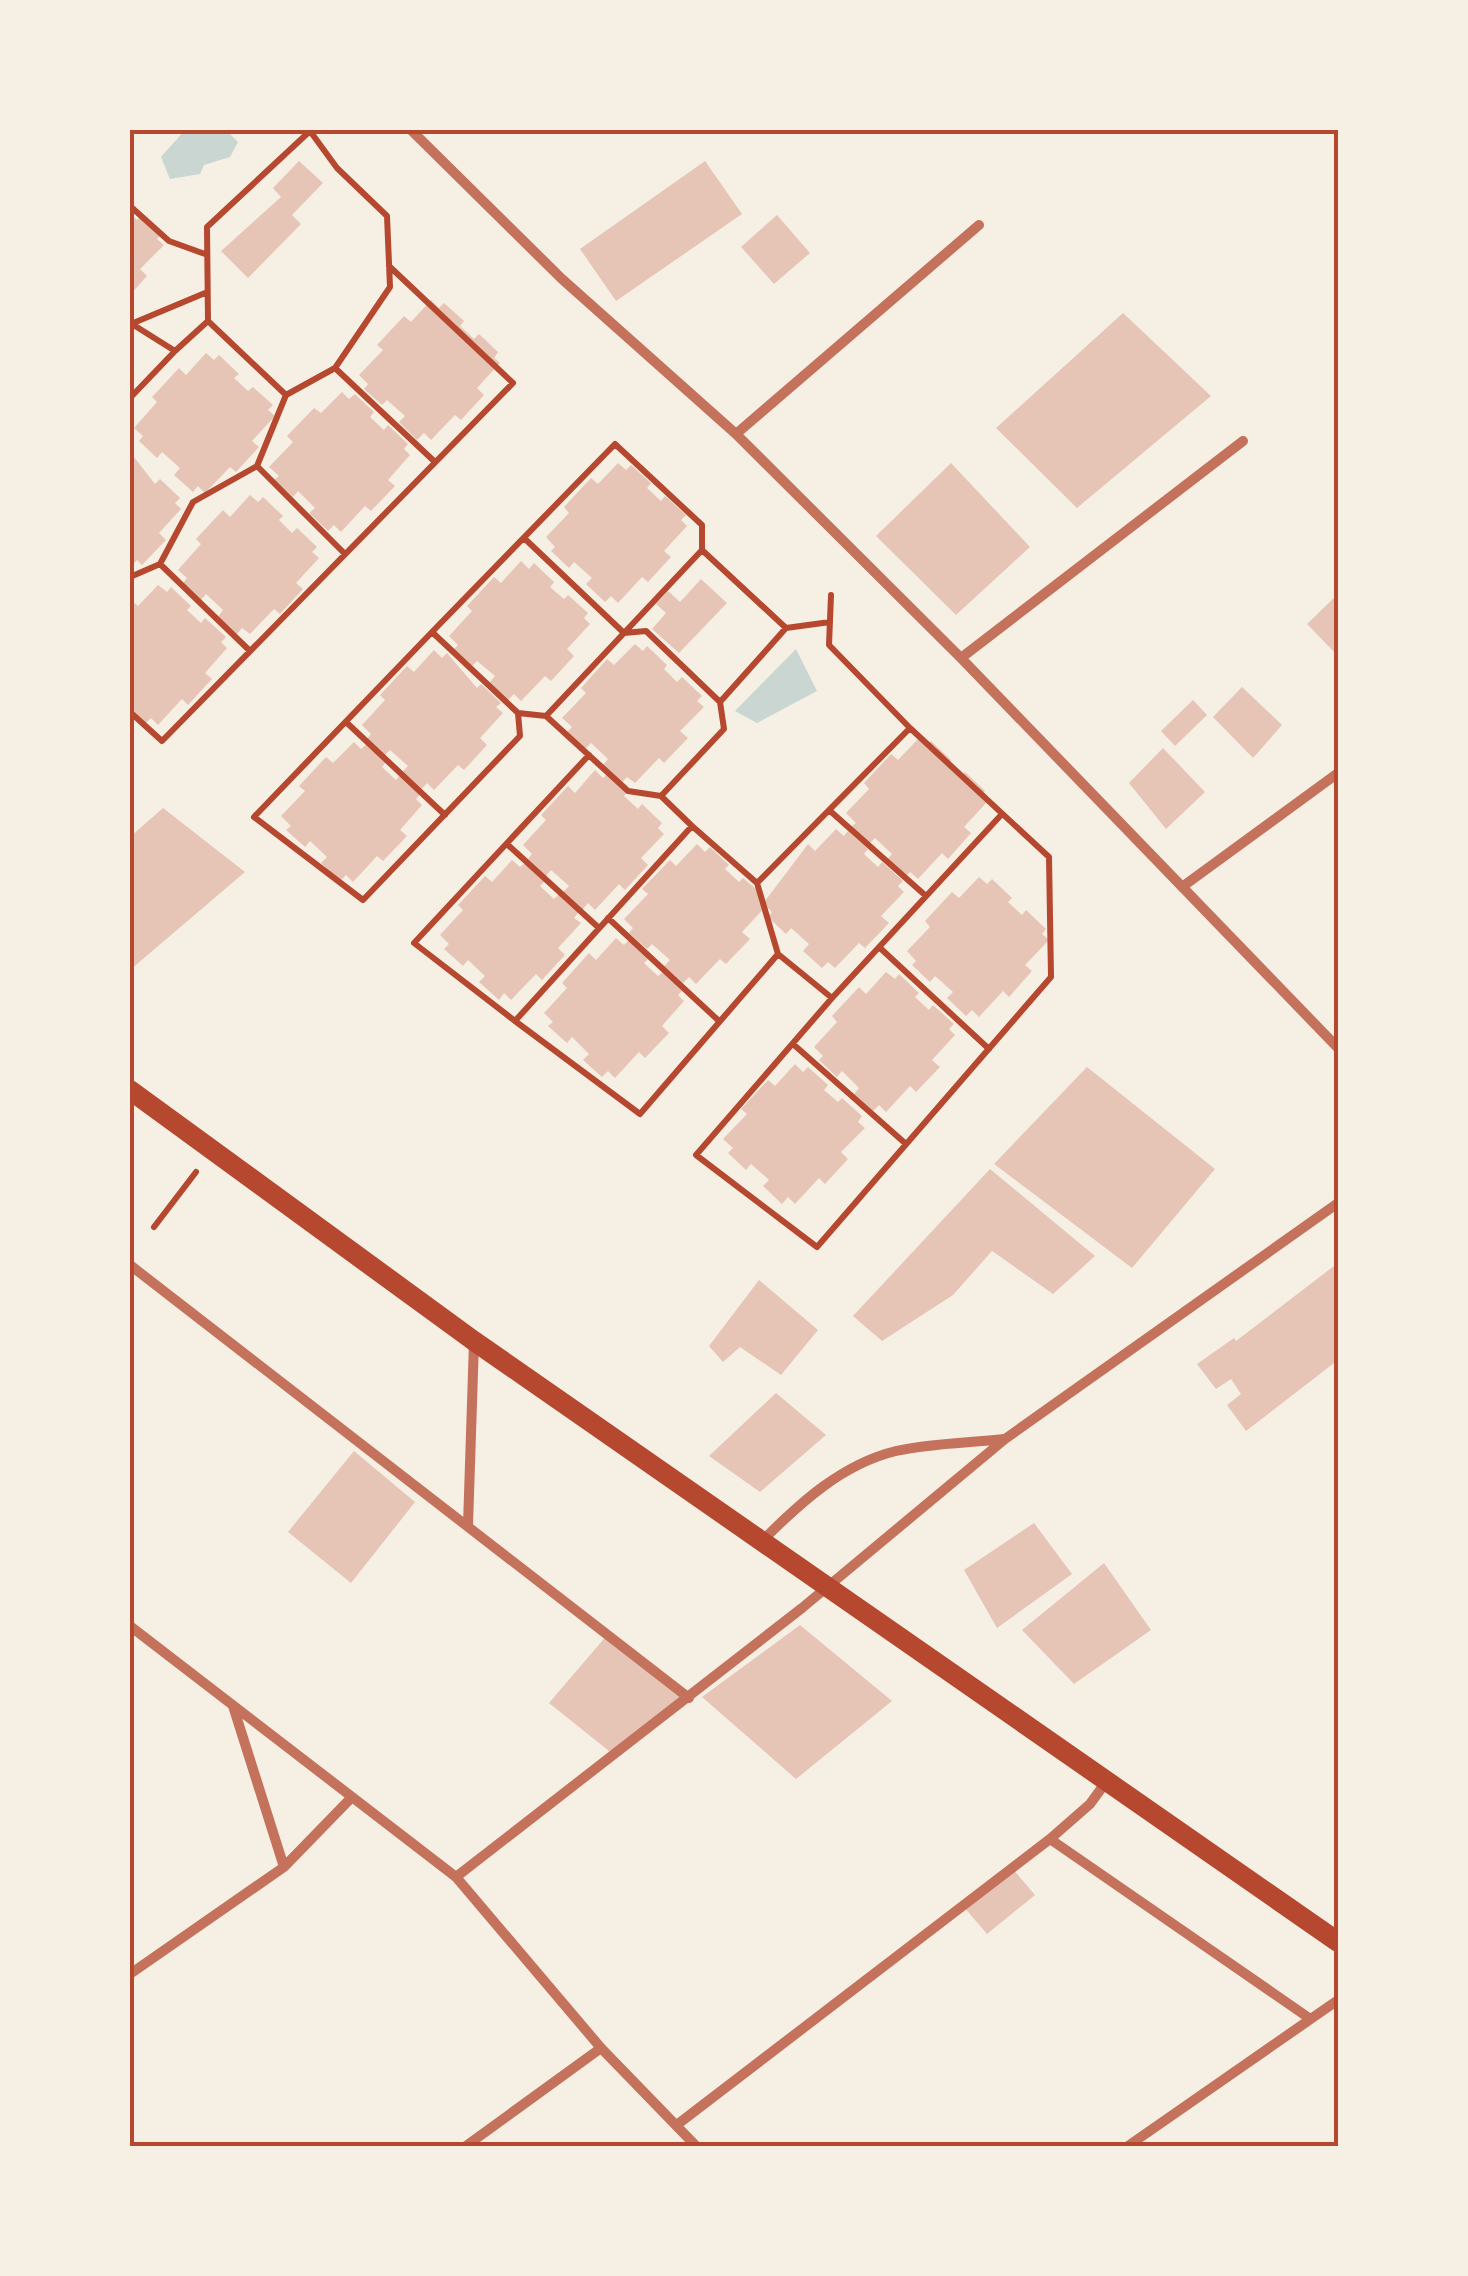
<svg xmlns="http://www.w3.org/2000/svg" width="1468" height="2276" viewBox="0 0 1468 2276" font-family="Inter,sans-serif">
<rect width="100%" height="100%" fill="#f6efe4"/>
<path fill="#c9d6d2" d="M185,130H226L238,142L230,157L204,165L200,174L170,179L161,157Z
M796,649L817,691L757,723L735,711Z"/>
<path fill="#e6c5b7" d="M299,161L323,183L292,215L301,224L248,278L221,251L281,197L273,188Z
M705,161L742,214L616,301L580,249Z
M130,213L137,220L142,215L162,234L157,239L164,245L140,269L147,276L130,295Z
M777,215L810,253L774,284L741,247Z
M431,300L439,308L444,303L464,321L460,326L474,339L479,334L498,352L494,358L500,363L477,388L484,395L461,420L455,415L431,440L424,433L417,440L399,422L405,416L387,400L382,405L364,389L368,384L359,375L383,350L377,345L404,316L411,322Z
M1123,313L1211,396L1077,508L996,428Z
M206,353L214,360L219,355L239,374L234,378L248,391L253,387L273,405L268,410L275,416L252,441L259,447L236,472L230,467L205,493L198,486L193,492L174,475L180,468L162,452L157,458L139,441L143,436L134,428L157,402L152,397L179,368L186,375Z
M342,392L349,399L355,394L374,412L370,417L384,430L388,425L408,444L404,449L410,455L388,480L395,486L371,511L365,506L341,532L334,525L328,531L309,513L315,508L298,491L293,497L274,480L279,476L269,467L293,442L287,436L314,408L321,413Z
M130,452L155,484L160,479L180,498L175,503L181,509L159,533L166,540L142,565L137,560L130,567Z
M618,463L626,470L631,465L651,483L647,488L661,501L665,496L686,515L681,520L687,526L664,551L671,557L648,582L642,577L618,603L611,596L605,602L586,584L592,578L574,562L569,568L551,551L555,547L546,537L569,513L564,507L591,478L598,484Z
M951,463L1030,547L956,615L876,536Z
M250,495L258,502L263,497L283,516L279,520L292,533L297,528L317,547L312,552L319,558L296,583L303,589L280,614L274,609L250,634L242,628L237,634L218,617L223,610L206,594L201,600L183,583L187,578L178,570L201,544L196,539L223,510L230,517Z
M521,561L529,569L534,563L554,582L550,587L564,599L568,595L588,613L584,618L590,624L567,649L574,656L551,681L545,676L521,701L514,694L507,701L489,683L495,676L477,661L472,666L454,649L458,645L449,636L472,611L467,606L494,577L501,583Z
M701,579L727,603L679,653L652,629L666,613L656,604L668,591L680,602Z
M158,585L167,592L171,587L191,606L187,610L201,623L205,618L226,637L221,642L227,648L205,673L212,679L188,705L182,699L158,725L151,718L145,724L130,710V599L138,606Z
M1338,594V656L1307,624Z
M635,644L643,651L647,646L667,665L664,669L677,682L682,677L702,696L697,701L704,707L680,731L688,738L664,763L659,758L635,783L627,777L621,783L602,766L608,759L591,743L585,749L567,732L572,727L562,718L586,693L581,688L607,659L614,665Z
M434,650L442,658L447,653L477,688L481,684L501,703L496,707L503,713L480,738L487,745L464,770L458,765L434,790L427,783L421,790L402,772L408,766L390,750L385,755L367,739L371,734L362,725L385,700L380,695L407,666L414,672Z
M1242,687L1282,725L1253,758L1213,717Z
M1193,700L1207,715L1175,746L1161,731Z
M918,739L926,746L931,741L951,760L947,765L961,778L965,772L985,791L980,796L987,802L964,827L971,833L948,859L942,853L918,879L910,872L905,878L886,861L892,854L875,838L869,844L851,827L856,823L846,813L869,789L864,783L891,754L898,760Z
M354,742L361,749L367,744L386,762L382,767L396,780L400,775L420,794L416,799L422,805L400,830L407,836L383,861L377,856L353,882L346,875L340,881L321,863L327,857L310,841L305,847L286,830L291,826L281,816L305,791L299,786L326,757L333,763Z
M1163,748L1205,792L1166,829L1129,783Z
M595,770L603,778L608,773L628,791L624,796L638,809L642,804L662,823L658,828L664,834L641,858L648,865L625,890L619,884L595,910L588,903L582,910L563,892L569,886L551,870L546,876L528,859L532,854L523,845L546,820L541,815L568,786L575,793Z
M163,808L245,872L130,970V837Z
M836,829L844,836L848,831L868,849L864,854L878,867L882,862L903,881L898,886L904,892L881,916L889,923L865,948L859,943L835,968L828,962L822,968L803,951L809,944L791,928L786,934L768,917L772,912L766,906L742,932L750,939L726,964L720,959L696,984L689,977L683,983L664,966L670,960L652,944L647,949L629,933L633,928L624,919L648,894L642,889L670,860L676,866L697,844L705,852L710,847L729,865L725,869L739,882L743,878L764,896L759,902L762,905L808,844L815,851Z
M512,860L520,867L525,863L545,881L540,886L554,899L559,894L579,912L574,918L581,923L558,948L565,955L542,980L536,974L511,1000L504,993L499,1000L479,982L485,976L468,960L463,966L444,949L449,944L440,935L463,910L458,905L485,876L492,882Z
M979,877L987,884L992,879L1012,898L1008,902L1022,915L1026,910L1046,929L1042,934L1049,940L1025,965L1032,971L1009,997L1003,991L979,1017L972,1010L966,1016L947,998L953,992L935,976L930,982L912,965L916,961L907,951L930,927L925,921L952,892L959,898Z
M616,938L624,945L629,940L648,959L644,963L658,976L663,972L683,990L678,995L684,1001L662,1026L669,1033L645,1058L639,1052L615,1078L608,1071L602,1077L583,1060L589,1054L572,1037L567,1043L548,1026L553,1022L544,1013L567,988L562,983L589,953L596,960Z
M886,972L895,979L899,974L919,993L915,997L929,1010L933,1005L954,1024L949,1029L955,1035L932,1060L940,1067L916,1092L910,1086L886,1112L879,1105L873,1111L854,1094L859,1088L842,1071L837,1077L819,1060L823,1056L814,1047L837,1022L832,1016L859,987L866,994Z
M795,1064L803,1072L808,1067L828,1085L824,1090L838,1102L842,1098L862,1116L858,1122L865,1128L841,1152L848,1159L825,1184L819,1178L795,1204L788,1197L782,1204L763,1186L769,1180L751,1164L746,1170L728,1153L733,1148L723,1139L747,1114L741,1109L768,1080L775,1086Z
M1087,1067L1215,1169L1132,1268L994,1164Z
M990,1169L1095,1256L1053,1294L992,1251L953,1295L882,1341L853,1316Z
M1334,1266L1338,1273V1360L1246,1431L1227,1405L1241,1394L1231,1379L1216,1389L1197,1364L1234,1338L1236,1341Z
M759,1280L818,1330L781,1375L740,1347L723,1362L709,1346Z
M776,1393L826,1435L760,1492L709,1456Z
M354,1451L415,1502L351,1583L288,1532Z
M1034,1523L1072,1574L997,1628L964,1570Z
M1104,1563L1151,1630L1074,1684L1022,1630Z
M800,1625L892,1701L796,1779L702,1697Z
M608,1634L689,1698L614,1755L549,1703Z
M1012,1868L1035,1895L987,1934L963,1906Z"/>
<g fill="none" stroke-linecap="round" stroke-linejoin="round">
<path stroke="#b5482f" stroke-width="6" d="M310,131L337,168L387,216L390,287L335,368L286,395L208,321L207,227Z
M130,206L169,241L205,254
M131,324L205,293
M132,324L175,351L208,321
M335,368L435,462
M130,398L175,351
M257,466L345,554
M524,538L624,633L646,631L720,702L724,729L661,796
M160,564L250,651
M130,577L160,564L193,502L257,466L286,395
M432,632L615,444L702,525V550
M720,702L786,628L830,622
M130,712L162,741L513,383L389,266
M518,713L520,736L363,900L254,817L432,632L518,713L546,716
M346,722L445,815
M829,810L926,896
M692,826L661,796L628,791L546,716L702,550L786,628
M508,845L599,928
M757,883L692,826L515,1021L640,1114L778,954L757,883L910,728L829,645L831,595
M608,918L719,1021
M879,947L989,1049
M778,954L832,998L696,1155L817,1247L1051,977L1049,857L910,728
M832,998L1002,814
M515,1021L414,943L589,755
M793,1044L906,1144
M154,1227L196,1172"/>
<path stroke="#c5725c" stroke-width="10" d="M411,130L562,279L736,434L961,658L1338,1048
M736,434L979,225
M961,658L1243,441
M1182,887L1338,773
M130,1265L689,1698
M468,1525L474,1342
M762,1541C800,1503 842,1464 896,1451C930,1443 969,1443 1004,1439
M130,1626L456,1877L601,2048L696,2146
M233,1706L284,1867
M1050,1839L1309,2018
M456,1877L802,1608L1005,1439L1338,1203
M130,1974L284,1867L352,1797
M678,2124L1050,1839L1090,1804L1106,1782
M466,2146L601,2048
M1128,2146L1338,2000"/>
<path stroke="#b5482f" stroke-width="20" d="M130,1090L474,1341L1338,1942"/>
</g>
<rect width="1468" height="2276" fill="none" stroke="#f6efe4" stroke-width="265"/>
<rect x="132" y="132" width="1204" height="2012" fill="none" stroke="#b5482f" stroke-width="4"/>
</svg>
